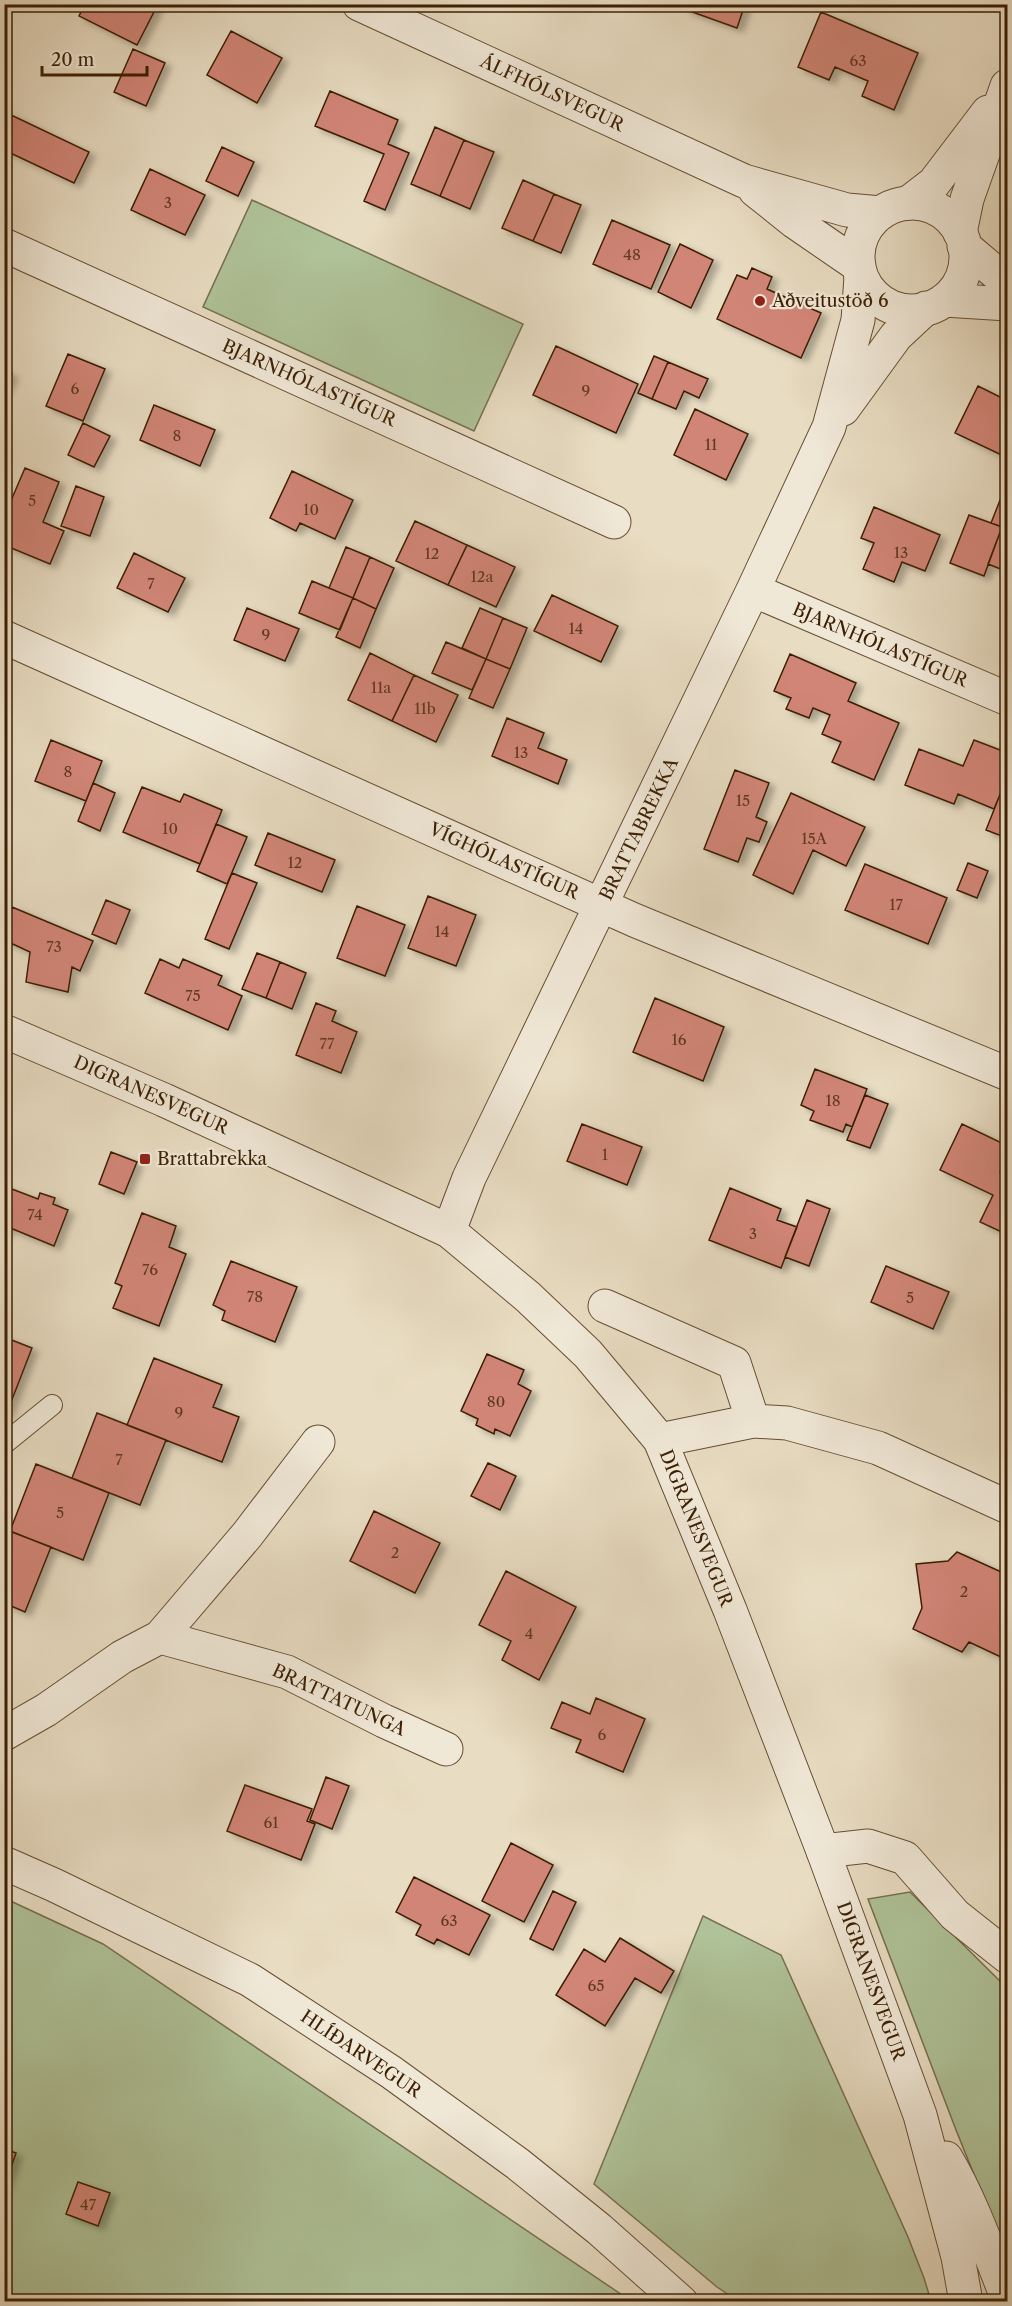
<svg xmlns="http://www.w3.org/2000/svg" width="1012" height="2306" viewBox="0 0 1012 2306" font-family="'Libre Caslon Text',serif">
<defs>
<filter id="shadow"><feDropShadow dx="6" dy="4" stdDeviation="3" flood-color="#0004"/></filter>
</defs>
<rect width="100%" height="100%" fill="#e8dcc2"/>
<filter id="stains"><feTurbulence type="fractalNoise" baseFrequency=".00333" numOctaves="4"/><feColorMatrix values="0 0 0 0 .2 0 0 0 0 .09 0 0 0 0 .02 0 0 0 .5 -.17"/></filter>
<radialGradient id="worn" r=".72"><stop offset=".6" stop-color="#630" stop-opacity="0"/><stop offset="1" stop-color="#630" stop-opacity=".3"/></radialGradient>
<path fill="#afc298" stroke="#76704e" stroke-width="1.5" d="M252,200L523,324L474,431L203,307Z
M910,1892L1007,1988V2256L956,2130L868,1899Z
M4,1898L103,1944L631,2301H5Z
M703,1916L781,1955L908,2237L924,2278L931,2301H738L717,2287L594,2184Z"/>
<path fill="#d18577" stroke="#3c1f03" stroke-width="1.5" filter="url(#shadow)" d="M85,4H154L157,6L137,45L79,16Z
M686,4H745L737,28L684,9Z
M821,12L918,53L894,110L862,96L868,81L835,67L829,80L798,67Z
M231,31L282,58L257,103L207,75Z
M133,49L165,63L146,106L114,92Z
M330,91L398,120L388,144L409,153L385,210L364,201L384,154L315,126Z
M9,114L89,152L74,183L4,150V123Z
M435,127L464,140L440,196L411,184Z
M464,140L494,152L470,209L440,196Z
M222,147L254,162L238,196L206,181Z
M150,169L205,195L185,235L131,210Z
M523,180L554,194L533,241L502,228Z
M554,194L581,205L561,253L533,241Z
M612,220L670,245L651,289L593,264Z
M680,244L713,260L691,308L658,292Z
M752,268L772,277L767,289L821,313L801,358L717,319L737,275L747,279Z
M556,346L638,384L616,433L533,395Z
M68,354L105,369L83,421L46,406Z
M654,356L668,362L652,399L638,393Z
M668,362L708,379L699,398L684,391L676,409L652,399Z
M4,371L12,374L4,391Z
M978,386L1008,401V458L955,433Z
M154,405L215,430L200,466L140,440Z
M695,409L748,434L726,480L674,455Z
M83,423L110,436L94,467L68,455Z
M25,468L59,482L43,522L64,531L50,564L4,545V517Z
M292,471L353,500L335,539L300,523L296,531L270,518Z
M1008,480V529L991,523Z
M76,486L104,497L90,536L61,526Z
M874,507L940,535L925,571L902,562L894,582L863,569L874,543L861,538Z
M969,515L1002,527L984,576L950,563Z
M415,521L467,545L448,585L396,561Z
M1002,527L1008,529V572L988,564Z
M467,545L515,567L496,607L448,585Z
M346,547L370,557L353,598L329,588Z
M134,553L185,578L168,612L117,588Z
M370,557L394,568L376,609L353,598Z
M312,581L353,598L340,630L299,613Z
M552,595L618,626L601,662L534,631Z
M353,598L376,609L360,648L336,637Z
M247,608L299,629L285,661L234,640Z
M480,608L503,618L486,659L462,648Z
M503,618L527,628L510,669L486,659Z
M446,642L486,659L472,690L432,673Z
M370,653L414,675L392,721L348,700Z
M790,654L856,683L848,701L899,723L874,780L832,762L841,742L822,734L830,715L813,708L809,718L786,709L791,698L774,691Z
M486,659L510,669L493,708L469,698Z
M414,675L458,695L436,742L392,721Z
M507,718L544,733L538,748L567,760L558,784L492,756Z
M51,740L102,761L86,801L35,781Z
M974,740L1008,753V775L994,809L958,794L954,804L905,785L919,749L963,766Z
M735,770L769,783L756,817L767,822L759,842L747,838L738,862L704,849Z
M93,783L115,793L100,831L78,821Z
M142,787L180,802L184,794L222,810L200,864L123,832Z
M1003,787L1008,789L1007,838L986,830Z
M791,793L865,827L846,866L813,850L793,894L753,875Z
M216,824L247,837L227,884L197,871Z
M268,833L335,860L322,892L255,865Z
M968,863L988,871L977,898L957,890Z
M865,864L947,898L928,944L845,910Z
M232,873L257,883L229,949L205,939Z
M428,896L476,915L456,966L408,948Z
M106,900L130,910L116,944L92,934Z
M357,906L405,925L385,976L337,958Z
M12,907L93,941L80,971L72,967L68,992L26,982L30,952L4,940V927Z
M257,953L280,962L266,998L242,989Z
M160,959L179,968L183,959L222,976L218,985L242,996L228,1030L145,993Z
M280,962L306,973L292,1009L266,998Z
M655,998L724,1027L703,1081L633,1052Z
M316,1003L336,1011L332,1021L357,1032L341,1073L296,1055Z
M815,1069L867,1089L852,1127L846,1124L843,1132L810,1120L814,1111L801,1105Z
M865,1095L888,1104L870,1148L847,1140Z
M582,1124L642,1147L627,1185L567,1161Z
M962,1124L1008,1146V1157L1000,1172L1008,1175V1230L1006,1234L980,1222L993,1195L940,1170Z
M111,1152L137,1162L124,1194L99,1184Z
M4,1186L38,1199L40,1193L55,1198L53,1204L68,1210L54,1246L8,1227L4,1235Z
M730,1188L781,1209L777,1220L797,1227L781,1268L709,1240Z
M807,1200L830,1209L809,1266L785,1257Z
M142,1213L176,1226L169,1247L186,1254L159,1326L113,1308L122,1286L115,1283Z
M231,1261L297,1287L275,1342L222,1320L225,1311L213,1305Z
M886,1266L949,1292L933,1329L871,1302Z
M4,1337L32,1348L6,1415L4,1414Z
M487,1354L524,1370L518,1384L531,1391L510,1436L495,1429L494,1434L476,1425L478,1419L461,1411Z
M154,1358L222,1385L213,1407L239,1417L222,1462L127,1425Z
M97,1413L166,1440L140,1505L72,1478Z
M488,1463L516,1476L500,1510L471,1496Z
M36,1464L109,1493L83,1560L10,1531Z
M374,1511L440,1543L415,1593L350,1561Z
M4,1529L51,1547L25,1612L4,1603Z
M957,1552L1008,1575V1646L1003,1658L969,1642L962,1652L913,1629L922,1608L916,1564L948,1561Z
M506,1571L576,1607L539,1680L502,1660L511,1641L479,1625Z
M596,1698L645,1719L623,1772L576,1752L581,1740L551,1728L562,1702L590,1714Z
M326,1777L349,1786L332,1829L310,1820Z
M245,1785L312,1809L307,1821L315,1824L301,1860L227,1831Z
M511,1843L553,1865L524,1922L482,1901Z
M414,1877L490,1915L469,1955L437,1939L434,1944L416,1935L421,1925L396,1912Z
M553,1891L576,1902L553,1950L530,1939Z
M620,1938L674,1971L661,1993L635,1978L605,2026L556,1995L584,1949L605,1962Z
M4,2149L16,2153L4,2188Z
M78,2182L110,2193L98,2226L66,2214Z"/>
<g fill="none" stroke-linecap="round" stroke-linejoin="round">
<defs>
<path id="service" d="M4,1444L52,1405"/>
<path id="minor" d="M908,203L934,183L988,112
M960,233L967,199L1007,86
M4,245L614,522
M843,409L896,336L926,308
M753,590L1008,699
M4,637L634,920L1008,1074
M449,1231L469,1178L753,590L829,427L858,320L861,277
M605,1306L734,1363L753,1421
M660,1440L753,1421L787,1423L878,1448L1008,1507
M160,1637L287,1672L384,1721L446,1749
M4,1734L46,1710L122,1657L160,1637L247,1535L318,1442
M823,1851L868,1846L905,1858L955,1915L1008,1957"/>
<path id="tertiary" d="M359,4L744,181L847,210L881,213
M755,190L795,222L859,266
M858 257a54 54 0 1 1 108 0a54 54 0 1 1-108 0Z
M964,246L996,273L1008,280
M944,300L1008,304
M4,1031L164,1100L449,1231L528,1297L588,1354L660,1440L730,1610L823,1851L920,2115L958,2257L966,2302
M4,1863L54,1885L250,1980L391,2072L518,2164L599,2229L681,2302
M946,2158C972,2202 989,2252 1008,2300"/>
</defs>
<use href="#service" stroke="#674e33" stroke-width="22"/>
<use href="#minor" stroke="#674e33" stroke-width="35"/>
<use href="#tertiary" stroke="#674e33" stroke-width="35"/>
<use href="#service" stroke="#f0e8d7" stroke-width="20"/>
<use href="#minor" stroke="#f0e8d7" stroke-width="33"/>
<use href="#tertiary" stroke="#f0e8d7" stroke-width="33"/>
</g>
<g fill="#8f2418" stroke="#f0e8d7" stroke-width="2">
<circle cx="760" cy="301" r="6"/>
<rect x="139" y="1153" width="12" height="12" rx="3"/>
</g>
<g text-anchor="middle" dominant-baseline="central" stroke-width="4.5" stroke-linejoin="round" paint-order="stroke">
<g font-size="15" fill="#613820">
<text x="858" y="60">63</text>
<text x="168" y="202">3</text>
<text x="632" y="254">48</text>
<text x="75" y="388">6</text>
<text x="586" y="390">9</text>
<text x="177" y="435">8</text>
<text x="711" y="444">11</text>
<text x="32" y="500">5</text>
<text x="311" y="509">10</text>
<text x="901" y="552">13</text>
<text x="432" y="553">12</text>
<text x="482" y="576">12a</text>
<text x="151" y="583">7</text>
<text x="576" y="628">14</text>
<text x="266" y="634">9</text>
<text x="381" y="687">11a</text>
<text x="425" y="708">11b</text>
<text x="521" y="752">13</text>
<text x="68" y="771">8</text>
<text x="743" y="800">15</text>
<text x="170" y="828">10</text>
<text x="814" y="838">15A</text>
<text x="295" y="862">12</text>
<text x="896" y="904">17</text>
<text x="442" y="931">14</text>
<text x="54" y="946">73</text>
<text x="193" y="995">75</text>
<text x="679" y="1039">16</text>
<text x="327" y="1043">77</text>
<text x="833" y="1100">18</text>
<text x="605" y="1154">1</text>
<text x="35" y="1214">74</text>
<text x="753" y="1233">3</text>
<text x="150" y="1269">76</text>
<text x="255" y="1296">78</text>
<text x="910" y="1297">5</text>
<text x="496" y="1401">80</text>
<text x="179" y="1412">9</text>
<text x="119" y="1459">7</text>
<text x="60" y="1512">5</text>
<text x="395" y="1552">2</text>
<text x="964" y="1591">2</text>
<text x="529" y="1633">4</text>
<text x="602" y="1734">6</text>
<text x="271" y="1822">61</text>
<text x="449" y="1920">63</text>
<text x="596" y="1985">65</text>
<text x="88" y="2204">47</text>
</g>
<g font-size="18" fill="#3c1f03" stroke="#f0e8d7">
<text transform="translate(552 93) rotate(25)">ÁLFHÓLSVEGUR</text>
<text transform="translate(309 383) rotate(24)">BJARNHÓLASTÍGUR</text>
<text transform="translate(880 645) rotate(23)">BJARNHÓLASTÍGUR</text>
<text transform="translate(639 829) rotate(-64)">BRATTABREKKA</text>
<text transform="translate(504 861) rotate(24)">VÍGHÓLASTÍGUR</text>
<text transform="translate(151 1095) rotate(24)">DIGRANESVEGUR</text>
<text transform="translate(696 1528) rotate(68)">DIGRANESVEGUR</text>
<text transform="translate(339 1700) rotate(25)">BRATTATUNGA</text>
<text transform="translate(871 1981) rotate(70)">DIGRANESVEGUR</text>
<text transform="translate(361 2054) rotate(34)">HLÍÐARVEGUR</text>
</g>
<g font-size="18" fill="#3c1f03" stroke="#f0e8d7" text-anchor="start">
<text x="772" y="301">Aðveitustöð 6</text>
<text x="157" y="1159">Brattabrekka</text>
</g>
</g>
<rect width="1012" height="2306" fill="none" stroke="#e8dcc2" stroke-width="24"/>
<rect x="6" y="6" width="1000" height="2294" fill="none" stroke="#3c1f03" stroke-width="3"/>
<rect x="12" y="12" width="988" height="2282" fill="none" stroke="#3c1f03" stroke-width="1.5"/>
<path d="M42 66v9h105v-9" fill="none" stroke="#3c1f03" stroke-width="3"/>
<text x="51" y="66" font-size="18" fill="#3c1f03" stroke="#f0e8d7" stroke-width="4.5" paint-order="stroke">20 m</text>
<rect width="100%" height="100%" filter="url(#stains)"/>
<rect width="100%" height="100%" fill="url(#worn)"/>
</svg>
